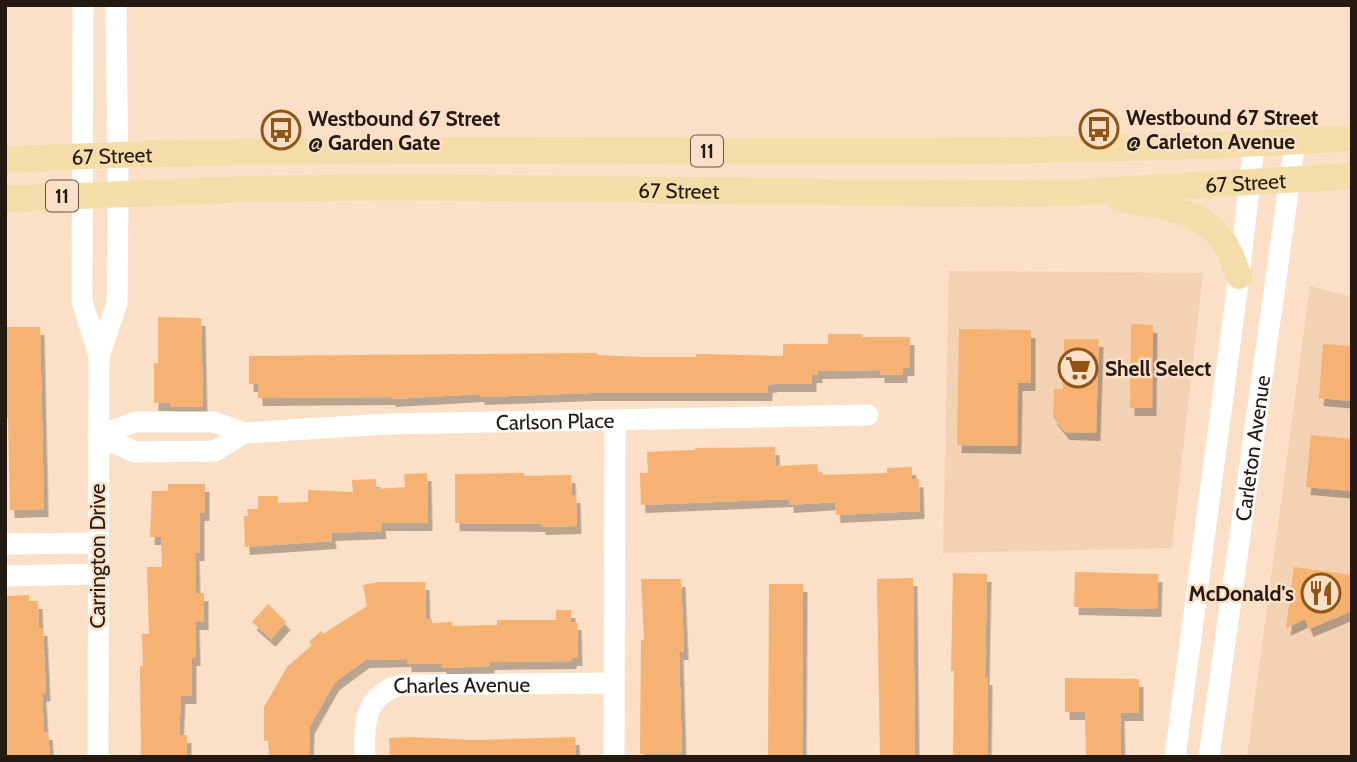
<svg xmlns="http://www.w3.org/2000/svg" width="1357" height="762" viewBox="0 0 1357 762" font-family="Cabin,sans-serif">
<defs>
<filter id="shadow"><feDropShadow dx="4.5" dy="8" stdDeviation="0" flood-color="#0004"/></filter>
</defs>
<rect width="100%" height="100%" fill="#fbdfc6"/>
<path fill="#f3d1b3" d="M949,271L1203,273L1172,548L943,553Z
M1310,286L1352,297V757H1247Z"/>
<path fill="#f5b272" filter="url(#shadow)" d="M158,317L201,318L203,407H170V403H154V363H158Z
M1131,324L1153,325L1152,408H1130Z
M6,327H40L44,509L10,510L8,418H6Z
M959,329L1031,330V383H1018L1017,446L957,445Z
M828,334H862V337H910V368H903V375H880V370L818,371V375H812V384H774L768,385V393H590L480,397V394L391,399V397L258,398V384H249V356L597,353V355L642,357H696V354L783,356V344H828Z
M1064,339H1099L1096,433L1065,432L1053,417L1054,389H1063Z
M1323,344L1352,346V401L1319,398Z
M1311,435L1352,439V491L1306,487Z
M775,447L776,466L817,464L818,472H822L823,475L887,473V468L912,467V480L919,479L920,511L836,515L835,502L789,505V499L641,505L640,473H648L647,452L695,450V448Z
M427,473L428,523H381L382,531L331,533L332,541L245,547L244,516H248L247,509H258V496H278V503L308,502V490L353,492L352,480L376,479V489L405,487L404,474Z
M524,473V476L571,475L572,495H576L577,526L541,527V524L455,523V474Z
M168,484H205V513H200V553H195L196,593H204V622H195L196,658H192V696H181L179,735H187V757H141L140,666H143L142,634H149L147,567H162L161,537H150L152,491H168Z
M1294,567L1352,575V611L1309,629L1305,619L1286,628Z
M1075,572L1158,574L1157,609L1074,607Z
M953,573L987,574L985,677H988L987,757H953L954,671H951Z
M913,578L915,757H880L877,579Z
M641,579H681L684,652H679L682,753L640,754L641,640H644Z
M379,582H425L426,619H432V623L452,622V626L497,625V620H556V610H571V622H577L578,658H572V661L490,662V666L442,668V664H407V659L365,660L335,682L310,726L309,757H269V741H264V707L287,667L312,645L309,642L321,631L323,634L367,606L363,585Z
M769,584H803L802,757H768Z
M29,595V601H38L39,628H43L46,693L42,694L44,732H48L50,757H5V596Z
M268,604L286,622L271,639L252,622Z
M1065,678L1139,679V713H1120L1121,757H1086L1085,712H1065Z
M411,737L473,740L575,737L576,757H390L389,738Z"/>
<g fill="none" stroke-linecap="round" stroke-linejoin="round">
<g stroke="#fff" stroke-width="21">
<path d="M83,5L82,301L99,356L98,757"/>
<path d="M99,356L117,303L118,193L116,5"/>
<path id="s1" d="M98,436L135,422H214L244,433L387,424L868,415"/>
<path d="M98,436L135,452L215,451L244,433"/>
<path d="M5,544L97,543"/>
<path d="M5,576L97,574"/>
<path id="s2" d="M365,757C363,725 365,694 401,685L614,683"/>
<path d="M614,757L615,420"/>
<path d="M1175,757L1239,276L1254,144"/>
<path id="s3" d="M1209,757L1295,142"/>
</g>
<g stroke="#f5dda9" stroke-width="26">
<path id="s4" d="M5,160C454,136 903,167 1352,138"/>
<path id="s5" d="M5,199L249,189L390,187L1005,194L1084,192L1352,176"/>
<path d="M1120,199C1157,206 1200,208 1223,241C1230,251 1234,264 1239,276"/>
</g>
</g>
<defs>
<symbol id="bus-ring" viewBox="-11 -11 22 22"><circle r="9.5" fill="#fbdfc6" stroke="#915613" stroke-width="1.5"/><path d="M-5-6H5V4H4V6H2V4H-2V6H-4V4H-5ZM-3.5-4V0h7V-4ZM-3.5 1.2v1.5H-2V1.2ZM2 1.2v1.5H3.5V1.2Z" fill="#915613"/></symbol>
<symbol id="supermarket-ring" viewBox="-11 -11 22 22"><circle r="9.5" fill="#fbdfc6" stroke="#915613" stroke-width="1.5"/><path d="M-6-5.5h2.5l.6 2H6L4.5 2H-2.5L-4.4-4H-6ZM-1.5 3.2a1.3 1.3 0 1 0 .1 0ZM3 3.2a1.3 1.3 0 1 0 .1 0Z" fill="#915613"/></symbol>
<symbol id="restaurant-ring" viewBox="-11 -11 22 22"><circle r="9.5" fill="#fbdfc6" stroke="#915613" stroke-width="1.5"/><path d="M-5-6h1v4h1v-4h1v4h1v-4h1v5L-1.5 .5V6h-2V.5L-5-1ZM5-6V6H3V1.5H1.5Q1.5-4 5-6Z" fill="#915613"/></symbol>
</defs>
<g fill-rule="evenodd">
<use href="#bus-ring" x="1077" y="107" width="44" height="44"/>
<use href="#bus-ring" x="259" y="108" width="44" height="44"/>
<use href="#supermarket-ring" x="1056" y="346" width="44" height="44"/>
<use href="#restaurant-ring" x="1299" y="571" width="44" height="44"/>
</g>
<g text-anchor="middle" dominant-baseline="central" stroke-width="5" stroke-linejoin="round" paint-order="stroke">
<g fill="#fbdfc6" stroke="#645547" stroke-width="2">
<rect x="691" y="135.5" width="32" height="31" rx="5"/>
<rect x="46" y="180.5" width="32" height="31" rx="5"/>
</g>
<g font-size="19" font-weight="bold" fill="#241a11">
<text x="707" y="151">11</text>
<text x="62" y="196">11</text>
</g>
<g font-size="21" font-weight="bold" fill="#241a11" stroke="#fbdfc6" text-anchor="start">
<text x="1126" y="117">Westbound 67 Street<tspan x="1126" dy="24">@ Carleton Avenue</tspan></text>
<text x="308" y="118">Westbound 67 Street<tspan x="308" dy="24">@ Garden Gate</tspan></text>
<text x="1105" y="368">Shell Select</text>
<text x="1294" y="593" text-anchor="end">McDonald's</text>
</g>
<g font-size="21" fill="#241a11" stroke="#fbdfc6">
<text stroke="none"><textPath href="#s4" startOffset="107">67 Street</textPath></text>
<text stroke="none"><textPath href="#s5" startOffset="1241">67 Street</textPath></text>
<text stroke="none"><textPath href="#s5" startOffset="674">67 Street</textPath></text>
<text stroke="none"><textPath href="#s1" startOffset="462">Carlson Place</textPath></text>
<text stroke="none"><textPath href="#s3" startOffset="312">Carleton Avenue</textPath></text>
<text transform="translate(97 556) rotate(-90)">Carrington Drive</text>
<text stroke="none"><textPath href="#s2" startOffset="150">Charles Avenue</textPath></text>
</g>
</g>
<rect width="1357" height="762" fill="none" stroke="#241a11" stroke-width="14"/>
</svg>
